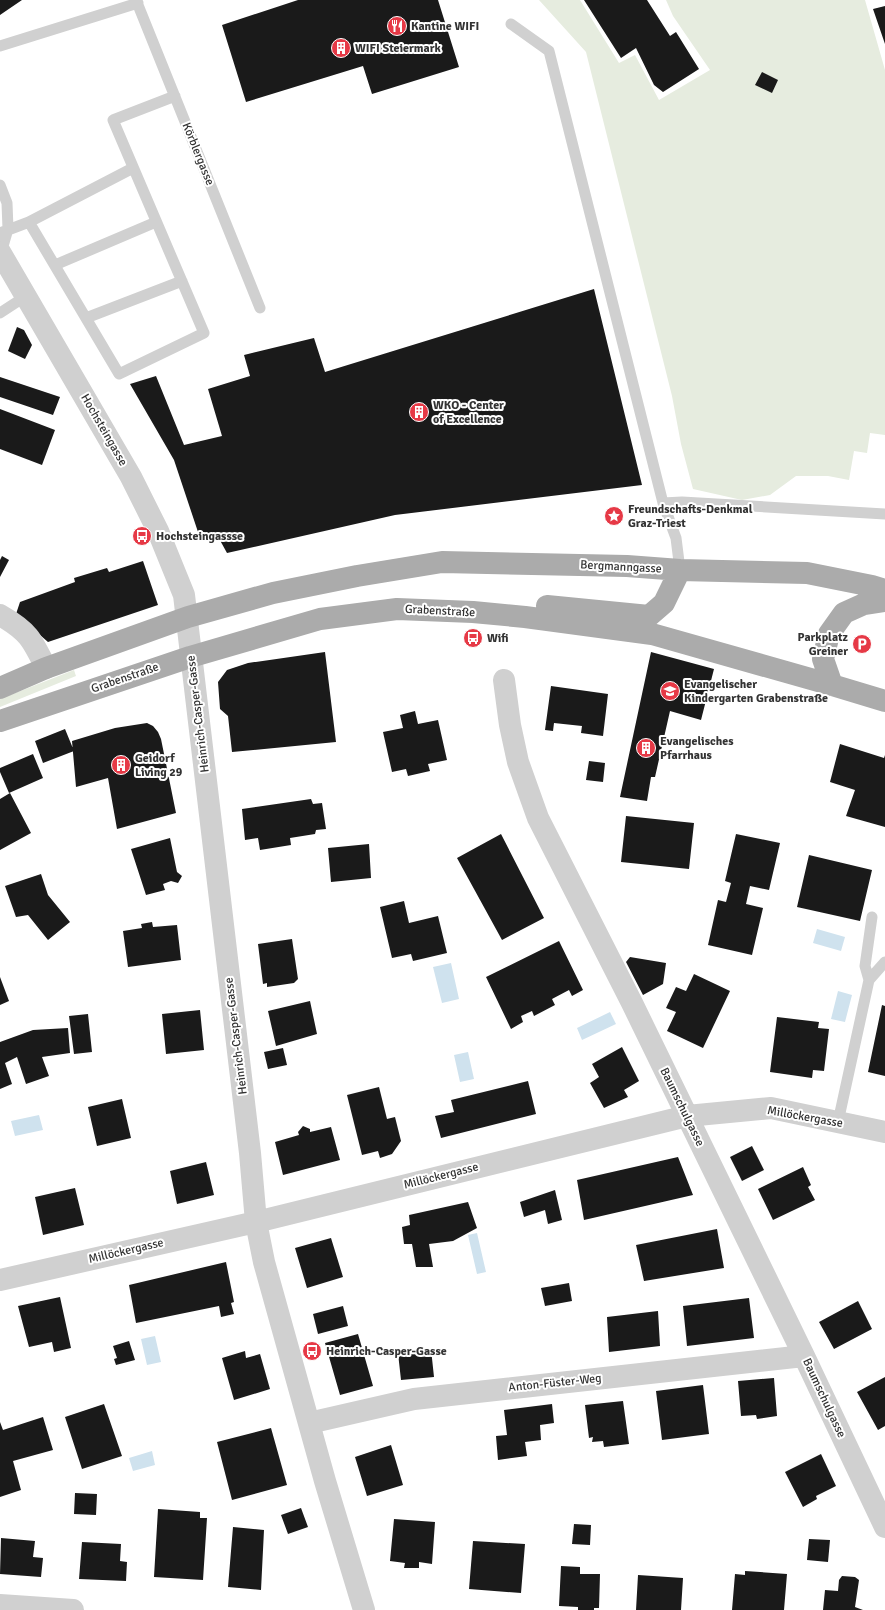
<svg xmlns="http://www.w3.org/2000/svg" width="885" height="1610" viewBox="0 0 885 1610" font-family="Signika,sans-serif">
<rect width="100%" height="100%" fill="#fff"/>
<path fill="#e6ecdf" d="M539,0H580L619,63L635,55L659,100L710,70L673,16L666,0H865L885,70V435L870,433L867,453L854,451L849,480L828,476H796L770,495L742,500L693,489L681,444L672,396L586,52Z
M74,670L76,676L0,707V699Z"/>
<path fill="#cfe2ee" d="M817,929L845,937L841,951L813,943Z
M451,963L459,999L442,1003L433,967Z
M838,991L852,995L845,1022L831,1019Z
M610,1012L616,1024L582,1040L577,1028Z
M468,1052L474,1079L460,1082L454,1055Z
M39,1115L43,1130L15,1136L11,1121Z
M477,1233L486,1272L477,1274L468,1235Z
M155,1336L161,1362L147,1365L141,1339Z
M152,1451L155,1465L133,1471L129,1458Z"/>
<path fill="#1a1a1a" d="M0,0H22L0,15Z
M298,0H438L459,67L372,94L363,66L246,102L222,25Z
M584,0H647L670,36L676,32L699,69L663,92L654,85L636,48L621,58Z
M885,6V44L873,9Z
M762,72L778,80L772,93L755,85Z
M594,289L642,485L395,515L227,553L216,533L200,538L174,460L130,384L156,376L184,445L222,436L208,389L250,376L244,355L314,338L325,372Z
M17,327L24,330L32,345L25,359L8,351Z
M0,377L60,397L53,415L0,397Z
M0,409L55,430L42,465L0,449Z
M2,556L9,560L0,577V560Z
M143,561L158,605L48,642L16,614L20,602L75,582L74,578L107,568L109,572Z
M325,652L336,742L232,752L228,716L220,709L218,682L227,670L248,663Z
M651,652L714,669L701,720L670,711L655,777H651L647,801L620,797Z
M551,686L608,694L603,736L581,733L582,726L554,723L553,731L545,730Z
M415,711L418,724L438,720L447,760L428,764L430,771L408,776L406,769L392,772L383,732L403,728L400,715Z
M147,723L153,726L158,732L161,739L176,813L117,829L108,778L76,787L72,741L115,728Z
M65,729L74,751L43,763L35,741Z
M840,744L884,758L885,755V827L846,816L855,790L830,782Z
M33,754L43,778L9,793L0,772V768Z
M589,761L605,763L603,782L586,780Z
M10,793L31,833L0,850V799Z
M311,799L313,804L322,803L326,829L316,830L315,834L290,838L291,845L260,850L258,838L245,840L242,809Z
M626,816L694,823L689,869L621,862Z
M501,834L544,918L502,940L457,858Z
M736,834L780,843L769,890L750,886L746,904L763,908L752,955L708,945L718,900L726,902L731,883L725,881Z
M170,838L177,872L182,876L178,883L171,881L163,884L165,890L146,895L131,849Z
M369,844L371,878L331,882L328,848Z
M809,855L872,870L860,921L797,907Z
M41,874L48,895L70,922L48,940L28,915L16,917L5,886Z
M404,901L409,923L438,916L447,953L413,961L411,954L392,958L380,907Z
M152,922L153,927L177,925L181,960L128,967L123,931L142,928L141,924Z
M292,939L298,979L294,983L267,987V983L263,984L258,944Z
M559,941L583,990L572,996L569,990L552,999L555,1005L534,1016L532,1011L521,1016L523,1022L511,1029L486,977Z
M630,957L666,963L663,984L643,995L626,962Z
M694,974L730,991L703,1048L667,1031L676,1012L666,1008L676,987L686,991Z
M0,977L9,1001L0,1005Z
M310,1001L317,1034L276,1046L268,1011Z
M882,1005L885,1006V1076L868,1072Z
M200,1010L204,1050L166,1054L162,1014Z
M88,1014L92,1052L74,1054L69,1016Z
M777,1017L819,1022L818,1028L829,1029L824,1071L813,1070L812,1078L770,1072Z
M68,1028L70,1053L42,1057L49,1076L26,1084L17,1057L5,1063L12,1084L0,1089V1042L33,1030Z
M622,1047L639,1081L624,1090L628,1097L604,1108L590,1083L599,1077L592,1064Z
M283,1048L287,1065L268,1069L264,1052Z
M528,1081L536,1114L441,1138L435,1116L454,1112L451,1100Z
M379,1087L387,1119L395,1117L401,1141L392,1154L380,1158L378,1151L362,1155L347,1095Z
M122,1099L131,1138L97,1146L88,1107Z
M303,1126L310,1129V1132L331,1127L340,1160L283,1175L275,1142L299,1135L298,1132Z
M752,1146L764,1170L742,1181L730,1157Z
M678,1157L693,1195L584,1220L577,1180Z
M206,1162L214,1195L177,1204L170,1171Z
M803,1167L811,1185L808,1187L815,1200L773,1220L758,1189Z
M75,1188L84,1225L43,1235L35,1197Z
M555,1190L562,1220L548,1224L545,1210L524,1217L520,1202Z
M468,1202L477,1228L453,1241L429,1244L433,1267H416L412,1244H404L402,1227L410,1225L409,1215Z
M717,1229L724,1268L644,1281L636,1245Z
M331,1238L343,1277L307,1288L295,1248Z
M226,1262L234,1302L231,1303L234,1314L221,1317L219,1306L136,1323L129,1285Z
M569,1283L572,1301L545,1306L541,1288Z
M60,1297L71,1348L54,1352L52,1342L29,1347L18,1306Z
M749,1298L754,1338L687,1346L683,1306Z
M858,1301L872,1329L834,1349L819,1322Z
M343,1306L348,1326L318,1334L313,1314Z
M658,1311L660,1346L609,1352L607,1317Z
M358,1334L373,1386L340,1395L325,1343Z
M129,1341L135,1360L116,1365L114,1359L117,1358L113,1346Z
M431,1349L434,1377L401,1380L398,1353Z
M245,1351L246,1358L260,1354L270,1389L234,1400L222,1358Z
M885,1377V1426L878,1430L857,1392Z
M774,1378L777,1416L757,1419L756,1415L741,1416L738,1381Z
M703,1385L709,1434L662,1440L656,1391Z
M623,1401L629,1444L604,1447L603,1441L592,1442L593,1437L589,1438L585,1405Z
M104,1404L122,1456L82,1469L65,1417Z
M552,1404L554,1423L540,1425L541,1440L525,1442L527,1456L498,1460L496,1436L507,1435L504,1410Z
M43,1417L53,1450L13,1461L21,1490L0,1497V1422L3,1430Z
M271,1428L287,1485L232,1500L217,1442Z
M391,1445L403,1485L367,1496L355,1457Z
M821,1454L836,1486L816,1496L817,1499L803,1507L785,1472Z
M75,1493L97,1494L96,1515L74,1514Z
M301,1508L308,1527L288,1534L281,1515Z
M158,1509L200,1512V1518H207L203,1580L154,1577Z
M394,1519L435,1522L432,1564L419,1562V1568H404L405,1563L390,1561Z
M574,1524L591,1525L590,1545L572,1544Z
M233,1527L264,1530L261,1590L228,1587Z
M1,1538L35,1541L33,1557L43,1558L41,1577L0,1574Z
M809,1539L830,1540L828,1562L807,1560Z
M473,1541L525,1544L521,1593L469,1589Z
M82,1542L121,1544L120,1561L127,1562L126,1581L79,1579Z
M561,1566L580,1567V1574H600L599,1608H594V1610H578V1607L559,1606Z
M745,1571L787,1574L784,1610H732L735,1574L745,1575Z
M638,1575L683,1578L681,1610H636Z
M842,1576L855,1577L859,1580L855,1607L863,1610H823L825,1590L838,1591L839,1580Z"/>
<g fill="none" stroke-linecap="round" stroke-linejoin="round">
<path stroke="#d0d0d0" stroke-width="11" d="M136,0L260,308
M511,24L549,51L663,503L676,538L680,570
M0,46L138,3
M0,185L7,203L8,229L1,253
M29,222L133,168
M0,233L29,222L119,374L204,333L113,120L175,96
M55,265L156,222
M0,313L26,296
M86,318L182,281
M663,503L682,502L885,514
M869,980L865,966L872,917
M838,1122L869,980L885,962"/>
<path stroke="#d0d0d0" stroke-width="22" d="M0,252L131,477L158,531L184,595L250,1153L256,1222L264,1262L325,1481L364,1610
M0,615C28,631 32,639 46,668
M504,680L510,725L518,762L538,818L632,1003L804,1356L885,1527
M0,1280L256,1222L687,1116L771,1108L885,1132
M309,1423L414,1399L804,1356
M0,1605L73,1610"/>
<path stroke="#ababab" stroke-width="22" d="M547,606L649,616L664,603L680,570
M832,685L823,659L829,634L844,613L864,604L885,601
M0,688L46,668L188,617L273,593L357,576L442,562L627,566L680,570L807,573L872,586L885,590
M0,721L190,657L320,619L397,609L473,612L525,617L652,634L832,685L885,701"/>
</g>
<defs>
<symbol id="restaurant-disc" viewBox="-11 -11 22 22"><circle r="9.5" fill="#e63946" stroke="#fff"/><path d="M-5-6h1v4h1v-4h1v4h1v-4h1v5L-1.5 .5V6h-2V.5L-5-1ZM5-6V6H3V1.5H1.5Q1.5-4 5-6Z" fill="#fff"/></symbol>
<symbol id="building-disc" viewBox="-11 -11 22 22"><circle r="9.5" fill="#e63946" stroke="#fff"/><path d="M-4-6H4V6H1V3H-1V6H-4ZM-2.5-4.3h1.7v1.8h-1.7ZM.8-4.3h1.7v1.8H.8ZM-2.5-1h1.7V.8h-1.7ZM.8-1h1.7V.8H.8Z" fill="#fff"/></symbol>
<symbol id="sight-disc" viewBox="-11 -11 22 22"><circle r="9.5" fill="#e63946" stroke="#fff"/><path d="M0-6L1.8-2.2L6-1.7L2.9 1.2L3.7 5.4L0 3.3L-3.7 5.4L-2.9 1.2L-6-1.7L-1.8-2.2Z" fill="#fff"/></symbol>
<symbol id="bus-disc" viewBox="-11 -11 22 22"><circle r="9.5" fill="#e63946" stroke="#fff"/><path d="M-5-6H5V4H4V6H2V4H-2V6H-4V4H-5ZM-3.5-4V0h7V-4ZM-3.5 1.2v1.5H-2V1.2ZM2 1.2v1.5H3.5V1.2Z" fill="#fff"/></symbol>
<symbol id="parking-disc" viewBox="-11 -11 22 22"><circle r="9.5" fill="#e63946" stroke="#fff"/><path d="M-3.5-5.5H1a3.5 3.5 0 0 1 0 7H-1V5.5H-3.5ZM-1-3.4V-.6H.8a1.4 1.4 0 0 0 0-2.8Z" fill="#fff"/></symbol>
<symbol id="school-disc" viewBox="-11 -11 22 22"><circle r="9.5" fill="#e63946" stroke="#fff"/><path d="M0-5L7-2L0 1L-7-2ZM-4 1L0 2.5L4 1V4Q0 6-4 4Z" fill="#fff"/></symbol>
</defs>
<g fill-rule="evenodd">
<use href="#restaurant-disc" x="386" y="15" width="22" height="22"/>
<use href="#building-disc" x="330" y="37" width="22" height="22"/>
<use href="#building-disc" x="408" y="401" width="22" height="22"/>
<use href="#sight-disc" x="603" y="505" width="22" height="22"/>
<use href="#bus-disc" x="131" y="525" width="22" height="22"/>
<use href="#bus-disc" x="462" y="627" width="22" height="22"/>
<use href="#parking-disc" x="851" y="633" width="22" height="22"/>
<use href="#school-disc" x="659" y="680" width="22" height="22"/>
<use href="#building-disc" x="635" y="737" width="22" height="22"/>
<use href="#building-disc" x="110" y="754" width="22" height="22"/>
<use href="#bus-disc" x="301" y="1340" width="22" height="22"/>
</g>
<g text-anchor="middle" dominant-baseline="central" stroke-width="4" stroke-linejoin="round" paint-order="stroke">
<g font-size="12" font-weight="bold" fill="#333" stroke="#fff" text-anchor="start">
<text x="411" y="26">Kantine WIFI</text>
<text x="355" y="48">WIFI Steiermark</text>
<text x="433" y="405">WKO - Center<tspan x="433" dy="14">of Excellence</tspan></text>
<text x="628" y="509">Freundschafts-Denkmal<tspan x="628" dy="14">Graz-Triest</tspan></text>
<text x="156" y="536">Hochsteingassse</text>
<text x="848" y="637" text-anchor="end">Parkplatz<tspan x="848" dy="14">Greiner</tspan></text>
<text x="487" y="638">Wifi</text>
<text x="684" y="684">Evangelischer<tspan x="684" dy="14">Kindergarten Grabenstraße</tspan></text>
<text x="660" y="741">Evangelisches<tspan x="660" dy="14">Pfarrhaus</tspan></text>
<text x="135" y="758">Geidorf<tspan x="135" dy="14">Living 29</tspan></text>
<text x="326" y="1351">Heinrich-Casper-Gasse</text>
</g>
<g font-size="12" fill="#333" stroke="#fff">
<text transform="translate(198 154) rotate(68)">Körblergasse</text>
<text transform="translate(104 430) rotate(60)">Hochsteingasse</text>
<text transform="translate(621 567) rotate(3)">Bergmanngasse</text>
<text transform="translate(440 611) rotate(3)">Grabenstraße</text>
<text transform="translate(125 678) rotate(-19)">Grabenstraße</text>
<text transform="translate(198 714) rotate(-97)">Heinrich-Casper-Gasse</text>
<text transform="translate(236 1036) rotate(-97)">Heinrich-Casper-Gasse</text>
<text transform="translate(682 1107) rotate(64)">Baumschulgasse</text>
<text transform="translate(805 1117) rotate(10)">Millöckergasse</text>
<text transform="translate(441 1176) rotate(-14)">Millöckergasse</text>
<text transform="translate(126 1251) rotate(-13)">Millöckergasse</text>
<text transform="translate(555 1383) rotate(-6)">Anton-Füster-Weg</text>
<text transform="translate(824 1398) rotate(65)">Baumschulgasse</text>
</g>
</g>
</svg>
